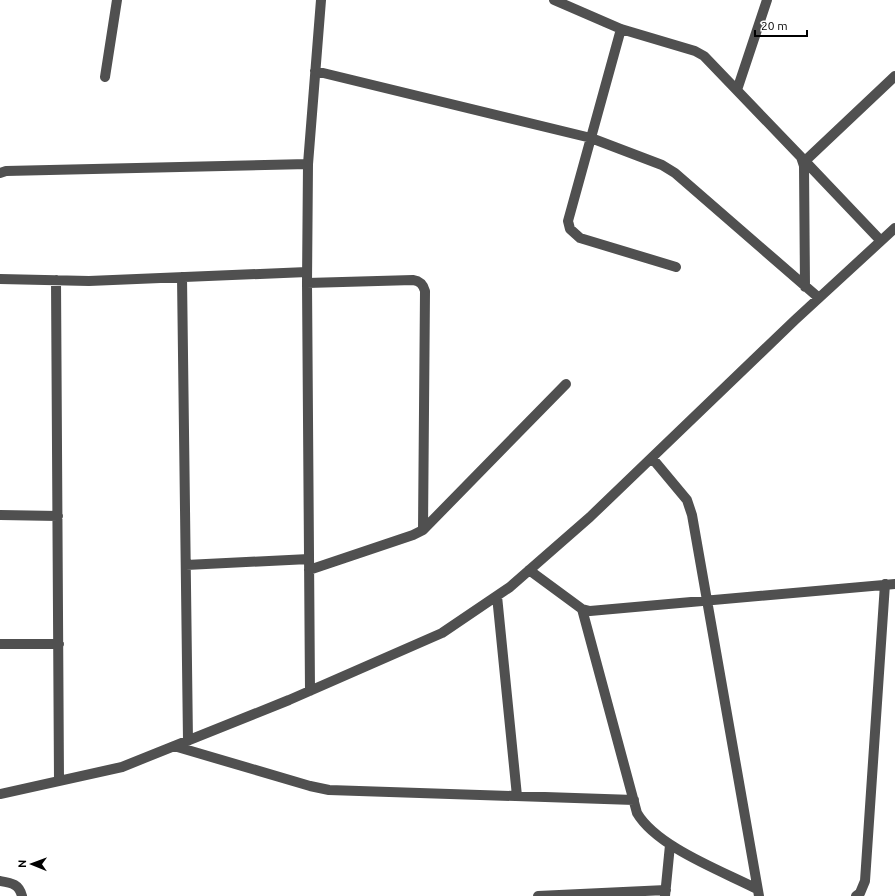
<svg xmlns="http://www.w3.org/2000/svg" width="895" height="896" viewBox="0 0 895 896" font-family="Ubuntu,sans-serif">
<rect width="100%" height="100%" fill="#fff"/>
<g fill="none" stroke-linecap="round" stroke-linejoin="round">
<path stroke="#505050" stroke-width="10" d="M554,0L621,29L695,51L704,56L801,157L804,166L805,287
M621,29L568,221L570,229L580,238L676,267
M315,71L591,138L662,165L675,173L819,298
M105,77L117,0
M737,90L767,0
M802,158L881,241
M805,161L895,76
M0,173L6,171L308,164
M182,277L188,741
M0,279L89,281L307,272
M56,280L59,781
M307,283L413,280C420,281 423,284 425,291L423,530
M652,458L687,500L692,515L759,896
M0,515L58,516
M186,565L309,559
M309,570L413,535L423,530L566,384
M529,570L582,609L590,611L895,584
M497,596L517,796
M582,609L637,813C657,847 722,871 757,889
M0,644H59
M310,691L307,283L308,164L321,0
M174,746L310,786L329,790L634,800
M0,794L122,767L289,700L442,633L510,587L590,517L795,320L895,228
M0,881C12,883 19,884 22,896
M538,896L666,890
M665,896L670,845
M856,896L860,893L865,881L885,584"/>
</g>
<g transform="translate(32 864) rotate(271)" stroke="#ffffff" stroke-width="3" paint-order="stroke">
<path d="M0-3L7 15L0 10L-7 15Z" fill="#000000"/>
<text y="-6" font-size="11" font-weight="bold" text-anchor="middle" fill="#000000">N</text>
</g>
<path d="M755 30v6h52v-6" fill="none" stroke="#000000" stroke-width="2"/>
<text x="761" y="30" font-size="12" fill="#000000" stroke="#ffffff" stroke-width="3" paint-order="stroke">20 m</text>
</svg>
